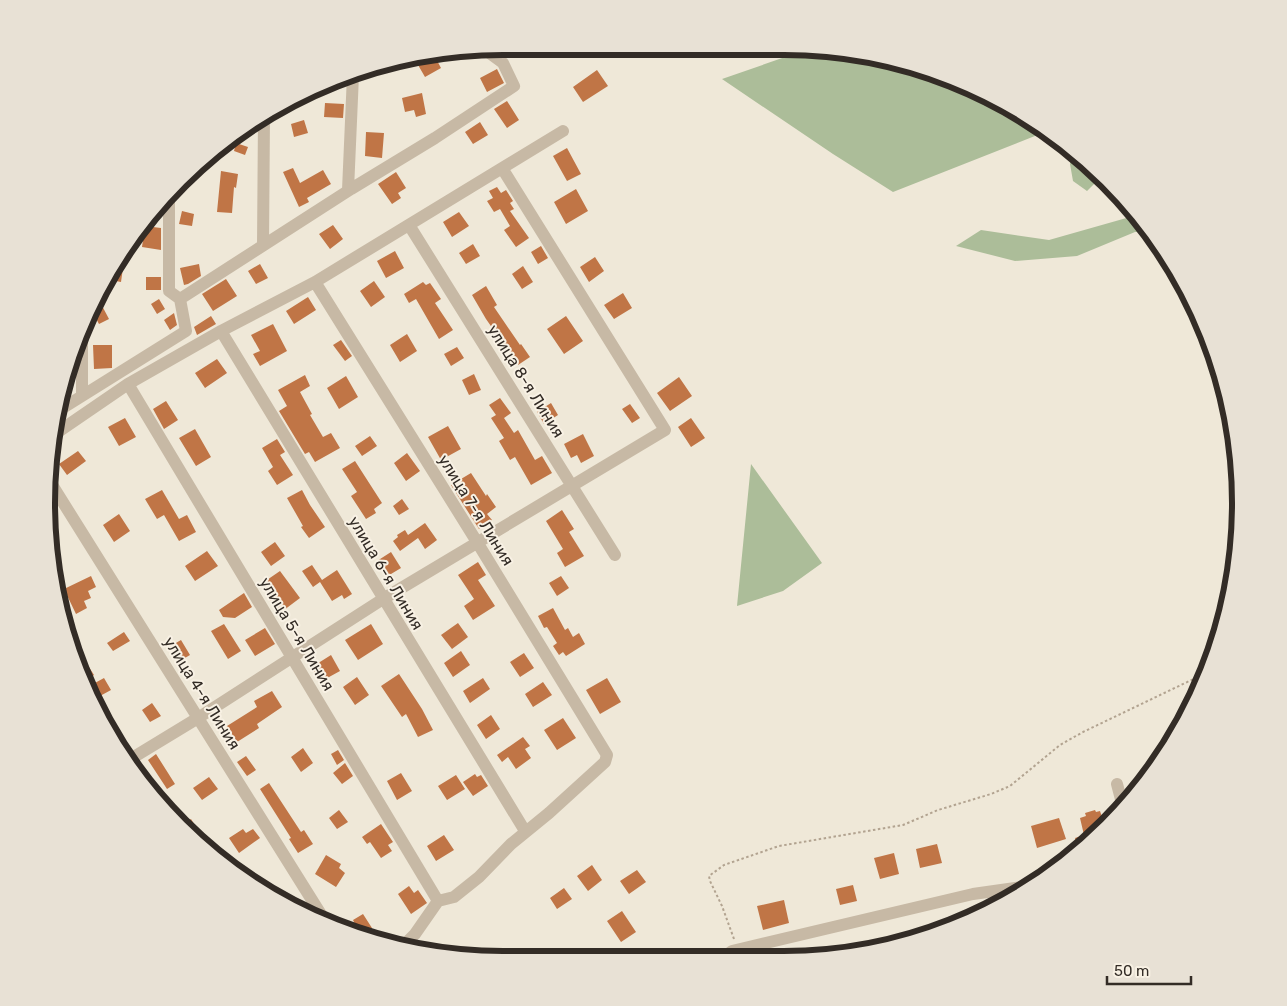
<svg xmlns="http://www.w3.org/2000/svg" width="1287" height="1006" viewBox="0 0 1287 1006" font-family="Rubik,sans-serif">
<rect width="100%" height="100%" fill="#efe8d8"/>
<path fill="#acbd99" d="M814,47L931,70L1045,132L893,192L833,154L722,79Z
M1073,151L1101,177L1087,191L1073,181L1070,164Z
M1137,215L1149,232H1135L1077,256L1015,261L956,246L981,230L1049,240Z
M751,464L822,563L783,591L737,606Z"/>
<path fill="#c07546" d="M434,55L441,68L425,77L414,58Z
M497,69L504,83L487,92L480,78Z
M597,70L608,86L583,102L573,87Z
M422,93L426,114L416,117L414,110L405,112L402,98Z
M507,101L519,120L507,128L494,109Z
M325,103L344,104L343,118L324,117Z
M304,120L308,133L294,137L291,124Z
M480,122L488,135L473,144L465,132Z
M366,132L384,133L382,158L365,156Z
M236,143L248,147L245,155L234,151Z
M567,148L581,174L567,181L553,156Z
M293,168L300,183L323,170L331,184L307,198L309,202L299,207L283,172Z
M221,171L238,174L236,188L234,187L232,213L217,212Z
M396,172L406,188L398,193L401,198L392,204L378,184Z
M497,187L501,193L506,190L513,201L510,203L514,209L510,211L529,238L516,247L504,230L510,226L500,209L494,212L487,201L493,198L489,191Z
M576,189L588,211L566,224L554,202Z
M182,211L194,214L192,226L179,224Z
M459,212L469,226L452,237L443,222Z
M333,225L343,239L330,249L319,234Z
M145,226L161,228V250L142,247Z
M473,244L480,256L466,264L459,253Z
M541,246L548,258L538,264L531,252Z
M395,251L404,268L386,278L377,261Z
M595,257L604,271L589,282L580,267Z
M199,264L201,276L188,284L184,285L180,268Z
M260,264L268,278L256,284L248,271Z
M523,266L533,282L522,289L512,274Z
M113,267L123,268L121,282L105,279Z
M146,277H161V290H146Z
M226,279L237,296L213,311L202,294Z
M374,281L385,297L371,307L360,291Z
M423,282L426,285L430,283L441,299L435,303L453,330L439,339L416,299L409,303L404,294Z
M486,286L497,305L494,307L520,345L521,344L530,357L518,365L486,319L472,295Z
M623,293L632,308L614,319L604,305Z
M308,297L316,310L294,324L286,311Z
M159,299L165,309L157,314L151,304Z
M100,302L109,319L99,324L92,311L95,304Z
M174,313L177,325L170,330L164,320Z
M211,316L216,324L197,335L194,327Z
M566,316L583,341L564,354L547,329Z
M273,324L287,351L260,366L253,354L260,351L251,335Z
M407,334L417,351L400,362L390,345Z
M341,340L352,356L345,361L333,345Z
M93,345H112V368L94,369Z
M457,347L464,358L451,366L444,354Z
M217,359L227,373L205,388L195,373Z
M474,374L481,390L469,395L462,380Z
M305,375L310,386L300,392L312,414L310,415L323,437L331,433L340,448L315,462L309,452L305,454L279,411L287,406L278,390Z
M346,376L358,397L339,409L327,388Z
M679,377L692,396L670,411L657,393Z
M500,398L511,413L504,418L514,433L518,430L535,460L542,456L552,473L531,485L515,457L510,460L499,441L504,438L491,418L496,415L489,405Z
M166,401L178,420L164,429L153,409Z
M551,403L558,415L544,424L537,412Z
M630,404L640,418L632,423L622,409Z
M125,418L136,437L119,446L108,427Z
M691,418L705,438L691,447L678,427Z
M448,426L461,449L441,460L428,437Z
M195,429L211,457L196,466L179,438Z
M583,434L594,456L581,463L577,455L571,458L564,444Z
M370,436L377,446L362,456L355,446Z
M277,439L285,452L280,455L293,475L277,485L268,471L273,467L262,448Z
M78,451L86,461L67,475L59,464Z
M407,453L420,471L406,481L394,463Z
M355,461L382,503L374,509L376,513L366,519L351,496L357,492L342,469Z
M471,473L486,496L487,494L496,507L487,514L492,520L479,529L451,485Z
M162,490L179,519L187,515L196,532L179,541L164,515L157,519L145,499Z
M302,490L310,505L325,527L309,538L301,527L303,526L287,498Z
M402,499L409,509L399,515L393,506Z
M562,510L574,529L569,532L584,556L565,567L557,553L563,549L546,521Z
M119,514L130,531L114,542L103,525Z
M425,523L437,540L425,549L418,538L400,551L393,541L398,537L397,535L405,530L408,535Z
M275,542L285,556L271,566L261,552Z
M207,551L218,566L195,581L185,566Z
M391,552L401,568L386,577L377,561Z
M478,562L486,575L478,580L495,606L473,620L464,606L474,599L458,575Z
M312,565L322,580L337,570L352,594L344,599L342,595L332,601L320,582L313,587L302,571Z
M280,571L300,598L280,613L265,594L270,590L264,582Z
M91,576L96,587L88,591L91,598L84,601L87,608L76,614L64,589Z
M561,576L569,588L557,596L549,583Z
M244,593L252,607L235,618L223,617L219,610Z
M553,608L565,630L568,628L573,637L579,633L585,644L566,656L563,652L559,655L553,646L557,643L547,627L544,628L538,616Z
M458,623L468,637L452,649L441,635Z
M224,624L241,651L228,659L211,631Z
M371,624L383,644L358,660L345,640Z
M265,628L275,644L255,656L245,640Z
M124,632L130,641L113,651L107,643Z
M181,640L190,655L178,662L169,647Z
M461,651L470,665L453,677L444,663Z
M80,653L94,675L86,681L76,655Z
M524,653L534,668L520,677L510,662Z
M331,655L340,671L320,682L312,667Z
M399,674L422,709L433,730L418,737L406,714L402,717L381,686Z
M357,677L369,695L355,705L343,687Z
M104,678L111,690L100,696L93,684Z
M483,678L490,689L470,703L463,691Z
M607,678L621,702L600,714L586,690Z
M543,682L552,695L533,707L525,694Z
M272,691L282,707L257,724L259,728L237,742L227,726L257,707L254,701Z
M152,703L161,716L150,722L142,710Z
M491,715L500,729L486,739L477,725Z
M563,718L576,738L557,750L544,730Z
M523,737L530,746L525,749L531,758L516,769L508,757L502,762L497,755Z
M303,748L313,763L301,772L291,757Z
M338,750L344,760L337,765L331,754Z
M156,754L175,784L167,789L148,760Z
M246,756L256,770L247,776L237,762Z
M345,763L353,776L342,784L333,773Z
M401,773L412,791L397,800L387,781Z
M475,774L477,777L481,775L488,786L473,796L463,782Z
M456,775L465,789L447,800L438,786Z
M209,777L218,789L202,800L193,788Z
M269,783L301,832L304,830L313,844L298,853L289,839L291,838L260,789Z
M339,810L348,822L337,829L329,818Z
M1095,810L1096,812L1100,811L1104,823L1098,824L1100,831L1097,834L1088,836L1090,841L1079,851L1075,838L1084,835L1080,818L1086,816L1085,813Z
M1059,818L1066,839L1037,848L1031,826Z
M191,819L208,847L207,848L180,826Z
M381,824L393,842L388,845L392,851L381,858L370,842L367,844L362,837Z
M243,829L246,833L253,829L260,838L239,853L229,838Z
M444,835L454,850L436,861L427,846Z
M937,844L942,863L920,868L916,849Z
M894,853L899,874L880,879L874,858Z
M326,855L341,864L339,868L345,873L336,887L315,874Z
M592,865L602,880L588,891L577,876Z
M637,870L646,882L629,894L620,881Z
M853,885L857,901L840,905L836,889Z
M409,886L414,893L418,890L427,903L411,914L398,894Z
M564,888L572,899L557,909L550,898Z
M784,900L789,923L763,930L757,906Z
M622,911L636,932L621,942L607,921Z
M363,914L372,928L361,935L347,931L356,926L353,920Z
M573,948L580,960H556Z"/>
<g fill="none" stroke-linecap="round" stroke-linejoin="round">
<path stroke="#b2a390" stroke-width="2" stroke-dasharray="2.5 2.5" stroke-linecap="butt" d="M734,939L722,906L710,881L709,876L724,865L779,846L903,825L938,810L991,794L1010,786L1060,745L1083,732L1206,673"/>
<path stroke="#c7b9a5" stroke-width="12" d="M348,190L353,75
M169,194V291L180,299
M409,225L615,555
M263,245L264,116
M315,282L477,542L607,755L605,762L549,813L511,844L479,877L454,897L438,901L415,934L402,947
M221,331L525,831
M82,337V395
M128,384L438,901
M58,411L186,331L180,299L351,189L435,138L514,86L503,63L484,49
M55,434L128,384L221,331L315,282L563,131
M49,480L327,924
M129,760L198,718L383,599L665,430L502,168
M1117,784L1123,807
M721,959L732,951L973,894L1029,886"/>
</g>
<g text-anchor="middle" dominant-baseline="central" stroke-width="4" stroke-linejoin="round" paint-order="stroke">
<g font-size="16" fill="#332c26" stroke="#f8f1e4">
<text transform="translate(526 381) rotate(58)">улица 8-я Линия</text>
<text transform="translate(476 510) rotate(58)">улица 7-я Линия</text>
<text transform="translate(386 573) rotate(59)">улица 6-я Линия</text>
<text transform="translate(297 634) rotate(59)">улица 5-я Линия</text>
<text transform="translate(202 693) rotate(58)">улица 4-я Линия</text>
</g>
</g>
<path d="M0 0H1287V1006H0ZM503 55H784A448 448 0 0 1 1232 503V503A448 448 0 0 1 784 951H503A448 448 0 0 1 55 503V503A448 448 0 0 1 503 55Z" fill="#e8e1d5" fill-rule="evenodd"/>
<path fill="none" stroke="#332c26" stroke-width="6" d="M503 55H784A448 448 0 0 1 1232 503V503A448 448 0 0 1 784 951H503A448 448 0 0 1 55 503V503A448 448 0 0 1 503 55Z"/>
<path d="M1107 976v8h84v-8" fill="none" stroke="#332c26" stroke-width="2.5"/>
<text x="1114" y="976" font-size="15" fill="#332c26" stroke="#f8f1e4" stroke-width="4" paint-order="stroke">50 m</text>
</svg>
